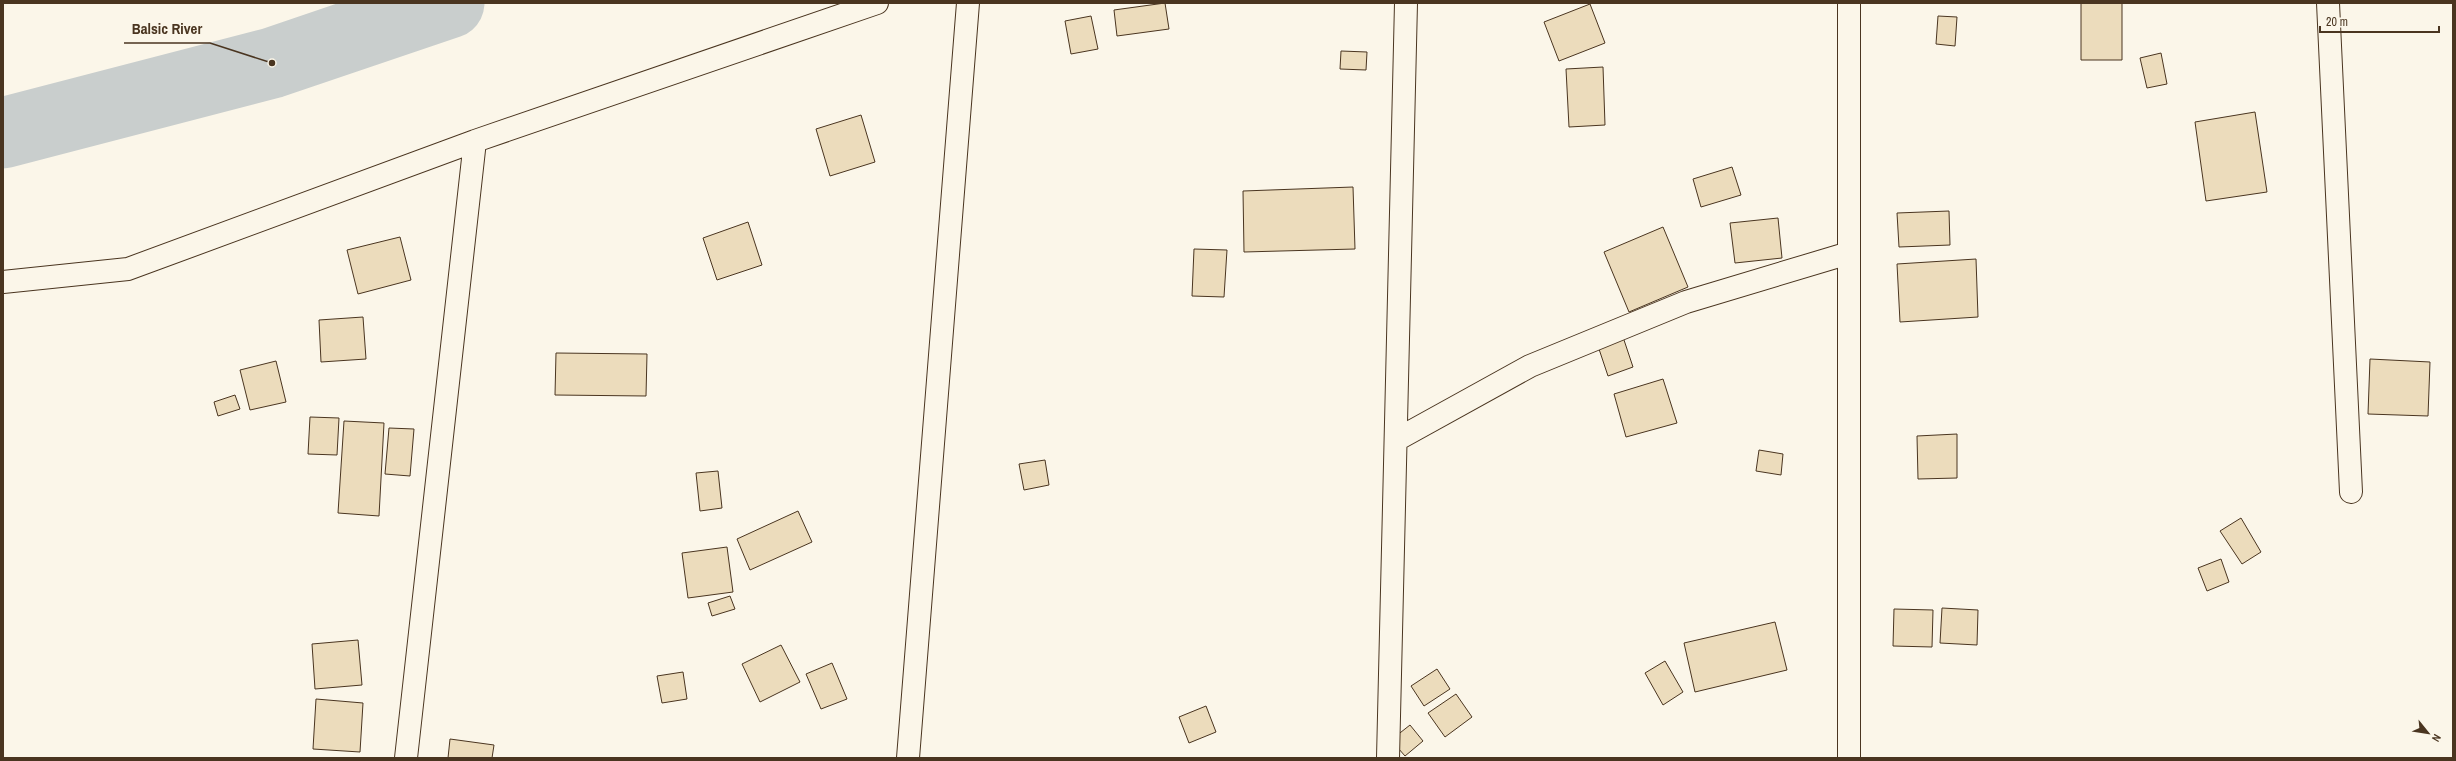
<svg xmlns="http://www.w3.org/2000/svg" width="2456" height="761" viewBox="0 0 2456 761" font-family="'Archivo Narrow',sans-serif">
<rect width="100%" height="100%" fill="#fbf6e9"/>
<g fill="none" stroke-linecap="round" stroke-linejoin="round">
<path stroke="#c9cecd" stroke-width="71" d="M3,133L272,63L449,3"/>
</g>
<path fill="#ecdcbc" stroke="#4a3520" d="M1165,3L1169,29L1117,36L1114,10Z
M2081,3H2122V60H2081Z
M1590,4L1605,43L1559,61L1544,22Z
M1091,16L1098,49L1071,54L1065,21Z
M1938,16L1957,17L1955,46L1936,44Z
M1341,51L1367,52L1366,70L1340,69Z
M2161,53L2167,84L2147,88L2140,58Z
M1603,67L1605,125L1569,127L1566,69Z
M2255,112L2267,192L2206,201L2195,122Z
M861,115L875,162L830,176L816,129Z
M1732,167L1741,195L1701,207L1693,179Z
M1353,187L1355,249L1244,252L1243,191Z
M1949,211L1950,245L1899,247L1897,213Z
M1778,218L1782,258L1735,263L1730,223Z
M748,222L762,265L717,280L703,238Z
M1663,227L1688,287L1629,312L1604,252Z
M400,237L411,280L358,294L347,250Z
M1194,249L1227,250L1224,297L1192,296Z
M1976,259L1978,317L1900,322L1897,264Z
M363,317L366,359L321,362L319,320Z
M1623,337L1633,367L1608,376L1598,346Z
M556,353L647,354L646,396L555,395Z
M2370,359L2430,362L2428,416L2368,414Z
M276,361L286,402L250,410L240,370Z
M1663,379L1677,423L1626,437L1614,394Z
M235,395L240,409L218,416L214,402Z
M310,417L339,418L337,455L308,454Z
M344,421L384,423L379,516L338,513Z
M389,428L414,429L410,476L385,474Z
M1957,434V478L1918,479L1917,436Z
M1759,450L1783,454L1781,475L1756,471Z
M1045,460L1049,485L1024,490L1019,464Z
M718,471L722,508L700,511L696,473Z
M798,511L812,542L750,570L737,539Z
M2241,518L2261,552L2242,564L2220,531Z
M727,547L733,592L688,598L682,553Z
M2221,559L2229,582L2207,591L2198,568Z
M730,596L735,609L712,616L708,603Z
M1942,608L1978,610L1977,645L1940,643Z
M1894,609L1933,610L1932,647L1893,646Z
M1775,622L1787,670L1695,692L1684,643Z
M358,640L362,685L315,689L312,644Z
M781,645L800,682L760,702L742,664Z
M1665,661L1683,692L1663,705L1645,673Z
M832,663L847,699L821,709L806,674Z
M1437,669L1450,689L1424,706L1411,686Z
M683,672L687,699L662,703L657,676Z
M1456,694L1472,717L1445,737L1428,713Z
M316,699L363,703L360,752L313,749Z
M1206,706L1216,732L1189,743L1179,717Z
M1410,725L1423,741L1405,756L1391,740Z
M450,739L494,745L492,758H448Z"/>
<g fill="none" stroke-linecap="round" stroke-linejoin="round">
<defs>
<path id="minor" d="M2328,3L2351,492
M3,282L128,269L475,141L877,3
M1396,440L1530,366L1686,302L1849,253
M406,758L475,141
M908,758L968,3
M1388,758L1406,3
M1849,758V3"/>
</defs>
<use href="#minor" stroke="#4a3520" stroke-width="24"/>
<use href="#minor" stroke="#fbf6e9" stroke-width="22"/>
</g>
<path fill="none" stroke="#4a3520" stroke-width="1.5" d="M272 63L210 43H124"/>
<circle fill="#4a3520" stroke="#fbf6e9" stroke-width="1.5" cx="272" cy="63" r="4"/>
<g font-size="15" text-anchor="middle" font-weight="bold" fill="#4a3520" stroke="#fbf6e9" stroke-width="3" stroke-linejoin="round" paint-order="stroke">
<text x="167" y="34">Balsic River</text>
</g>
<rect width="2456" height="761" fill="none" stroke="#4a3520" stroke-width="8"/>
<g transform="translate(2428 733) rotate(120)" stroke="#fbf6e9" stroke-width="3" paint-order="stroke">
<path d="M0-3L7 15L0 10L-7 15Z" fill="#4a3520"/>
<text y="-6" font-size="11" font-weight="bold" text-anchor="middle" fill="#4a3520">N</text>
</g>
<path d="M2320 26v6h119v-6" fill="none" stroke="#4a3520" stroke-width="2"/>
<text x="2326" y="26" font-size="12" fill="#4a3520" stroke="#fbf6e9" stroke-width="3" paint-order="stroke">20 m</text>
</svg>
